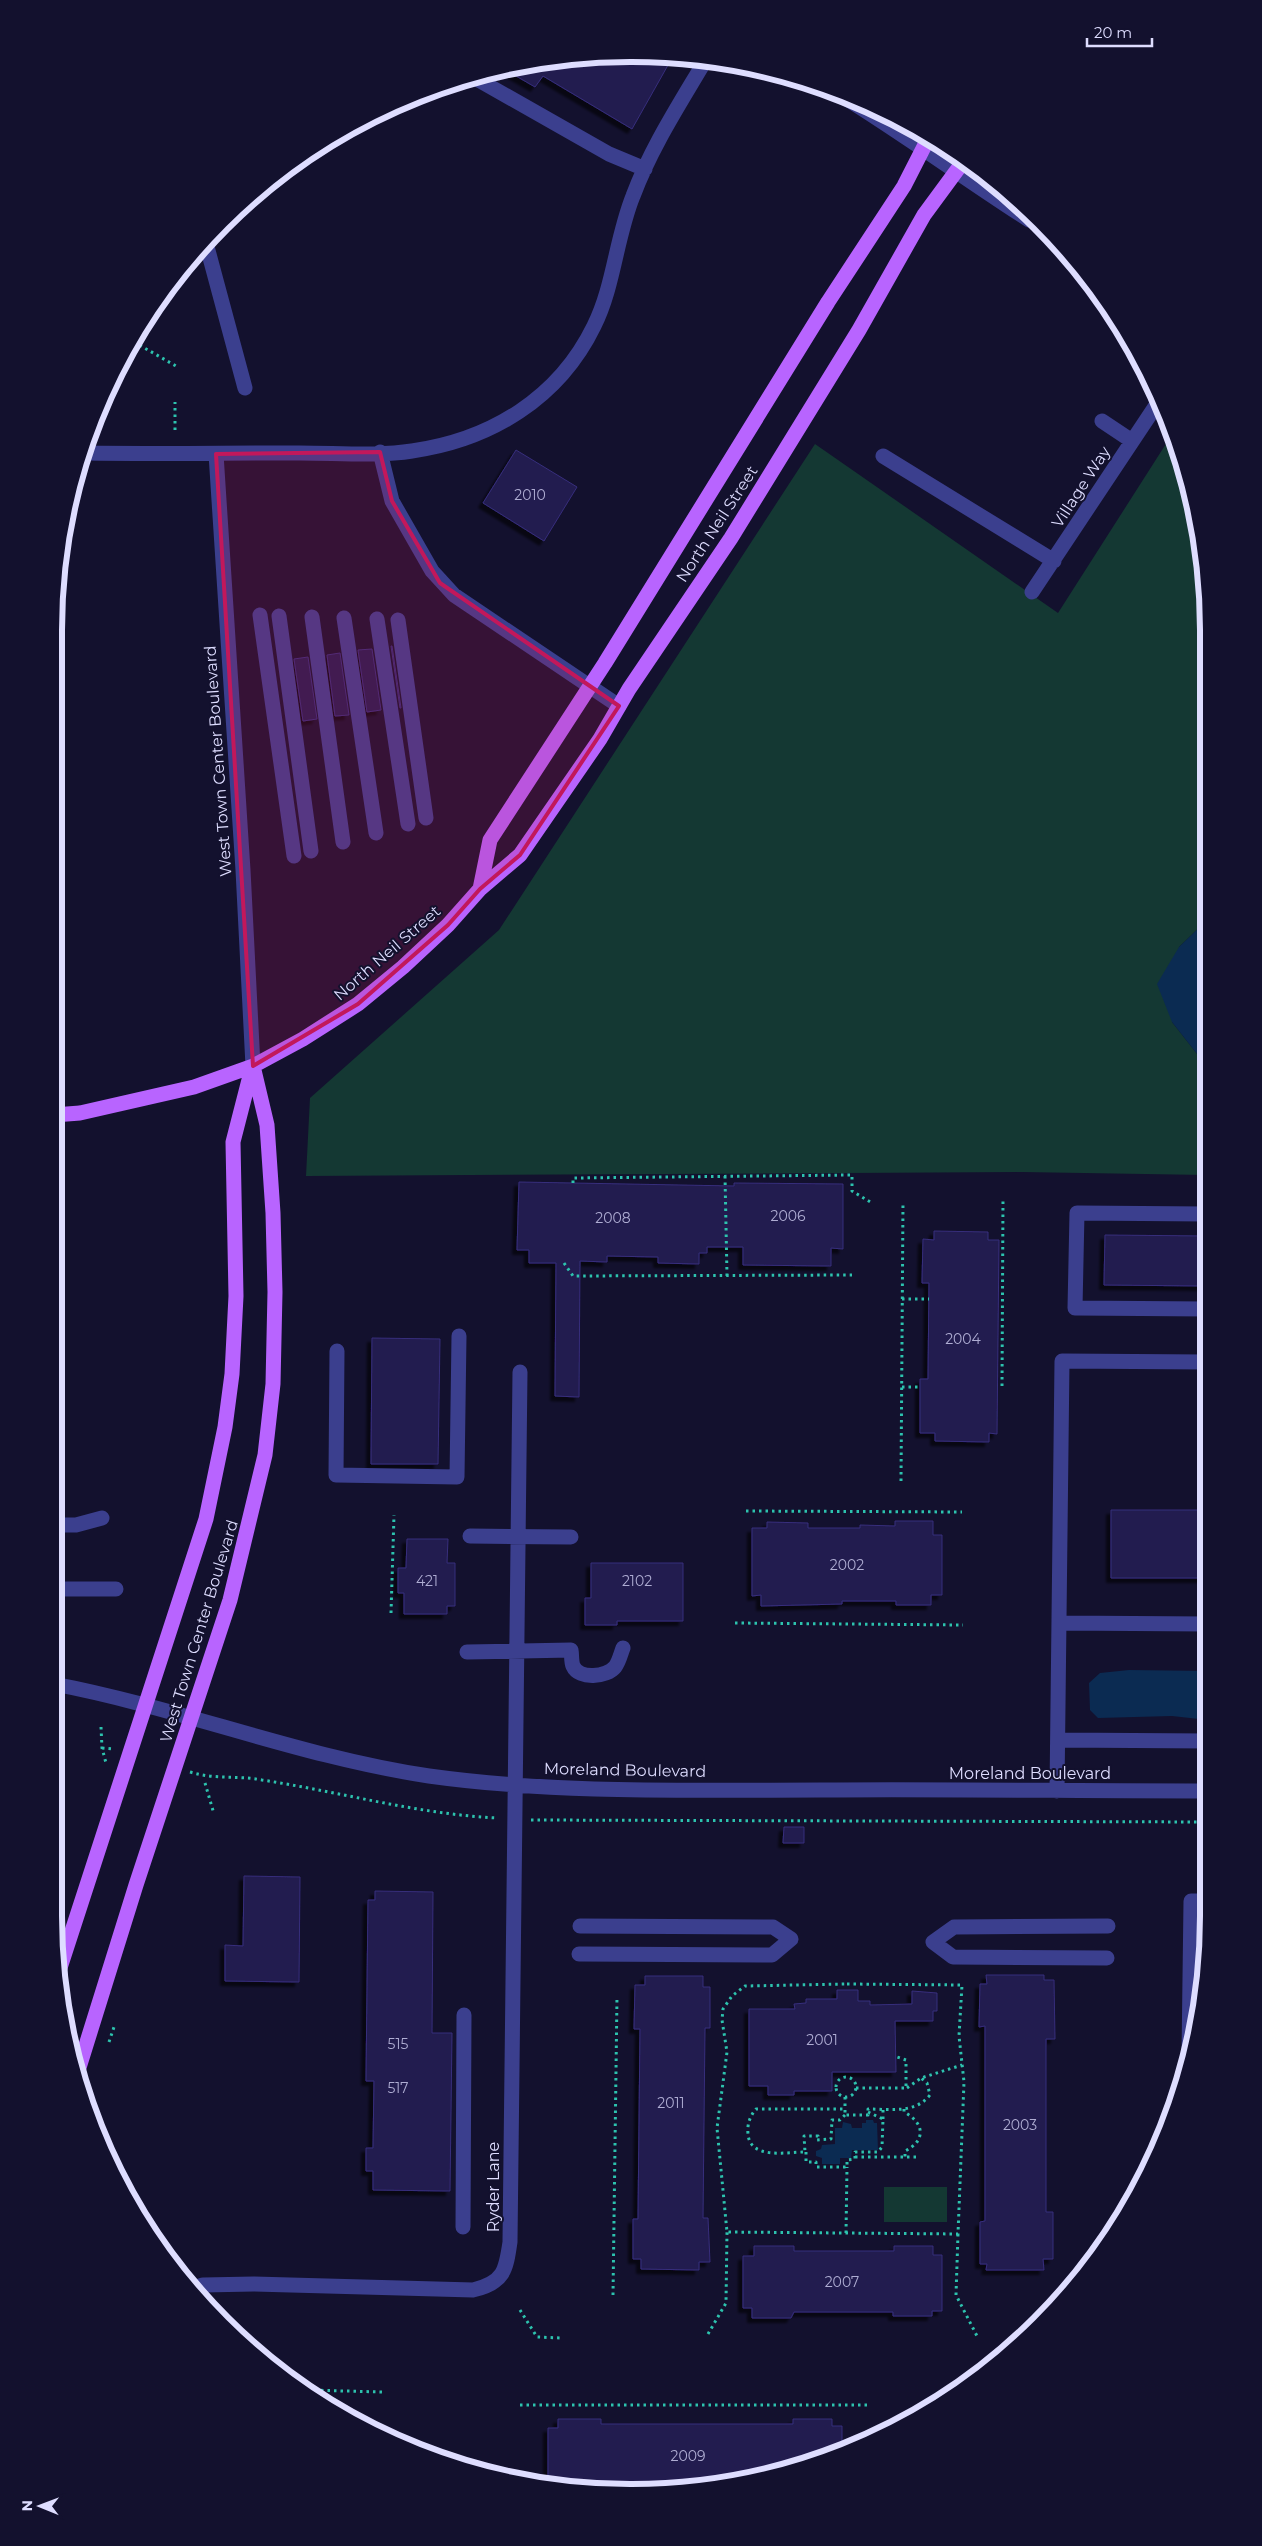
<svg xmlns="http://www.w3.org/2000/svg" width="1262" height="2546" viewBox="0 0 1262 2546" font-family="Montserrat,sans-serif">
<defs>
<filter id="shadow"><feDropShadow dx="-4.5" dy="4.5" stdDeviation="1" flood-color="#0009"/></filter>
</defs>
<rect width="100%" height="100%" fill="#13112e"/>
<path fill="#143833" d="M1171,436L1203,555L1205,922L1179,947L1172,1022L1205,1064L1206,1175L1022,1172L306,1176L310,1098L499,930L815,444L1058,613Z
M884,2187H947V2222H884Z"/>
<path fill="#0b2b52" d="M1205,922V1064L1172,1022L1157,984L1179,947Z
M1129,1670L1207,1671L1208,1720L1172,1716L1098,1718L1090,1710L1089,1683L1100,1673Z
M866,2120H873L874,2123H877L878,2150H852L851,2158H840V2164H822V2158L816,2156V2151L821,2149L822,2145L835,2144V2128H842L843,2122L851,2124L852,2128H862V2123H866Z"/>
<path fill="#221c4f" stroke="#372e7c" filter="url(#shadow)" d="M631,54L672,58L632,129L543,76L535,87L504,69L519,65Z
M516,450L577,487L544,541L483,503Z
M391,646H392L401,708H400Z
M372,649L381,710L367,712L358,650Z
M340,653L349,715L335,716L327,655Z
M308,657L317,719L303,721L294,659Z
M519,1182L734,1186V1183L843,1184V1249L831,1248V1266L743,1265V1247H707V1253H699V1264L658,1263V1257L607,1256V1262L580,1261L579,1397L555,1396L556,1263H529V1250H517Z
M934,1231L988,1232V1240H999L997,1434L989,1433V1442L935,1441V1433H920V1379H928L929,1283H922L923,1239L934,1240Z
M1105,1235L1206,1236V1286L1104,1285Z
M372,1338L440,1339L438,1464H371Z
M1111,1510H1207V1578H1111Z
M895,1521H933V1535H942V1595H931V1605H896V1601H842V1604L761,1606V1595L752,1596V1528H767V1522L808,1523V1528H860V1525L895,1526Z
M407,1539H448L447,1563H455V1606H447V1614H404V1593H398V1568H406Z
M591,1563H683V1621H617V1625H585V1598H591Z
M784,1827H804V1843H783Z
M244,1876L300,1877L299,1982L225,1981V1945L243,1946Z
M375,1891L433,1892L432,2033H452L450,2191L373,2190V2171H366V2148H373L374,2081H366L368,1900H375Z
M986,1975H1044V1980H1054L1055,2039H1046V2212H1053V2259H1043L1044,2270H986L987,2264H980V2222L985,2221V2026L979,2027L980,1984H987Z
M645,1976H703V1987H710V2028H705L703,2218H708L710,2262H699V2270L641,2269V2259H633V2219H638L640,2029H634L635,1985H645Z
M837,1990H858V2001H870V2005L912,2004V1991L937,1993V2011H933V2021H895L896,2072H832V2091H794V2095H768V2086H749V2009H795L794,2004L806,2003V1999H837Z
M754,2246H794V2251H894V2246H933V2255H942V2311H932V2316H893V2312H794L791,2318H752V2308H743V2256H754Z
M558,2419H601V2424H793V2419H832V2426H842V2451L816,2462L713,2486L598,2485L596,2490H587L559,2486V2481H548V2428H558Z"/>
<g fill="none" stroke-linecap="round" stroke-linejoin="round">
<path stroke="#2dc3ae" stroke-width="3" stroke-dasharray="2.5 4" stroke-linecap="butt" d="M134,342L176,366
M175,430V402
M725,1176L727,1276
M573,1183V1178L852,1175V1191L872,1203
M564,1263L573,1276L852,1275
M902,1299H929
M1002,1386L1003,1199
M902,1387H920
M901,1481L903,1202
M746,1511L962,1512
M391,1613L394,1515
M735,1623L963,1625
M101,1727L102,1748L106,1763
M102,1748L113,1749
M190,1772C217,1780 236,1775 262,1780C341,1792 417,1814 497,1818
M205,1783L214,1814
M531,1820L1208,1822
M847,1984L962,1985L959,2036L964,2082L958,2234L727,2232L717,2128L727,2052L722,2020L723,2009L732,1996L745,1986Z
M109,2042L115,2024
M836 2087a10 10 0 1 1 20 0a10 10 0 1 1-20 0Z
M856,2088H906V2060L897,2057
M907,2088L921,2078L962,2065
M845,2097V2115H868V2109C890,2109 915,2114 930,2095L927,2083L921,2078
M904,2109V2112C925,2123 926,2141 905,2151V2157
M845,2115L840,2120H832L831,2139L817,2140L818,2136H804L805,2152C787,2152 750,2160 748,2134C747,2124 750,2116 756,2109H845
M883,2119V2109
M806,2152V2162H816V2167H847V2160L855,2159V2152H878L882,2147L883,2119L868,2112
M855,2157H920
M846,2233L847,2167
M958,2234L956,2295L978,2338
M613,2295L617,1996
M520,2310L537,2337L562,2338
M708,2334L726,2303L727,2232
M308,2390L382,2392
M520,2405H869"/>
<path stroke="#3b3f8e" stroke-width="15" d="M475,78L609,154L645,169
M839,94C904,134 965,179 1029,220
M206,243L245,388
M1102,421L1132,441
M380,452L392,501L432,571L454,595L619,706
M85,453C153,454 221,453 289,453C328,452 375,457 412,451C491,440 559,398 594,326C614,286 616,238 633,196C651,148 679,105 705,61
M216,454L243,870L253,1066
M883,456L1054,561
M1032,592L1159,401
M260,615L294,856
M279,616L311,851
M312,617L343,842
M344,618L376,833
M377,619L408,824
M398,620L426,818
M1206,1214L1077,1213L1075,1308L1206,1309
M337,1351L336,1475L457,1477L459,1336
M54,1525H76L102,1518
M470,1536L571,1537
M54,1589H116
M1059,1623L1207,1624
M467,1652L571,1650C572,1655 571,1661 573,1666C579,1680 607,1677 615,1667C619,1662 621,1653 623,1648
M54,1684C180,1708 301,1757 429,1776C558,1794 691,1790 821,1790C950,1789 1079,1791 1208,1791
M1058,1740L1208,1741
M1057,1791L1062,1361L1206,1362
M579,1954L772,1955L791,1939L773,1927L580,1926
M1107,1958L953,1957L933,1942L954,1927L1108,1926
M1189,2055L1191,1901H1208
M463,2227L464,2015
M193,2288L203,2285L254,2284L473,2290C504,2283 506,2270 510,2242L520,1372"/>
<path stroke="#b864ff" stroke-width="15" d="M480,889L490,840L605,663L828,302L904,186L927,141
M54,1115L80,1113L194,1087L253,1066L303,1039L358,1004L403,967L448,925L480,889L520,855L600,739L629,689L731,538L859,330L924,215L963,162
M59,1971L206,1519L225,1427L232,1374L236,1296L233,1142L252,1068
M77,2074L136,1885L230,1600L265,1455L273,1384L275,1292L273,1213L267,1125L253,1066"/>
</g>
<path fill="#c2185b" fill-opacity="0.2" stroke="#c2185b" stroke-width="4" stroke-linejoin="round" d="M380,452L392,501L440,583L619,706L520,855L480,889L448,925L358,1004L253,1066L216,454Z"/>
<g text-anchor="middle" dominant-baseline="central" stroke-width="4" stroke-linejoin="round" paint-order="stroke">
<g font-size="14" fill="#afadd3">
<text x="530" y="495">2010</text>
<text x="788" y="1216">2006</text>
<text x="613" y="1218">2008</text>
<text x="963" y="1339">2004</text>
<text x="847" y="1565">2002</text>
<text x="427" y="1581">421</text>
<text x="637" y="1581">2102</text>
<text x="822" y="2040">2001</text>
<text x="398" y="2044">515</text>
<text x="398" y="2088">517</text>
<text x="671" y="2103">2011</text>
<text x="1020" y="2125">2003</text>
<text x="842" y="2282">2007</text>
<text x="688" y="2456">2009</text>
</g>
<g font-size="16" fill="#deddff" stroke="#13112e">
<text transform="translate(1081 487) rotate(-57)">Village Way</text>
<text transform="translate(717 524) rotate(-57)">North Neil Street</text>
<text transform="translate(218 761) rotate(-94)">West Town Center Boulevard</text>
<text transform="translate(387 953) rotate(-41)">North Neil Street</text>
<text transform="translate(199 1631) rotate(-73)">West Town Center Boulevard</text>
<text transform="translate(625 1770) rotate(1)">Moreland Boulevard</text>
<text x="1030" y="1773">Moreland Boulevard</text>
<text transform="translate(493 2187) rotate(-90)">Ryder Lane</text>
</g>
</g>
<path d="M0 0H1262V2546H0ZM630 62H632A568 568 0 0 1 1200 630V1916A568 568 0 0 1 632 2484H630A568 568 0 0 1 62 1916V630A568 568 0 0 1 630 62Z" fill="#13112e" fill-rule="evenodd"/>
<path fill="none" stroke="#deddff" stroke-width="6" d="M630 62H632A568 568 0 0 1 1200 630V1916A568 568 0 0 1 632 2484H630A568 568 0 0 1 62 1916V630A568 568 0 0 1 630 62Z"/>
<g transform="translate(40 2506) rotate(271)" stroke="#13112e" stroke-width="4" paint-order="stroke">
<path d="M0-4L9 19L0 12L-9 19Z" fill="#deddff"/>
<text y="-8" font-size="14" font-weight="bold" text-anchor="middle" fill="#deddff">N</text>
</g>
<path d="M1087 38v8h65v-8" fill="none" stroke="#deddff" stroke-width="2.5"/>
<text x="1094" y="38" font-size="15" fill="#deddff" stroke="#13112e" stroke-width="4" paint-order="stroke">20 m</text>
</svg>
